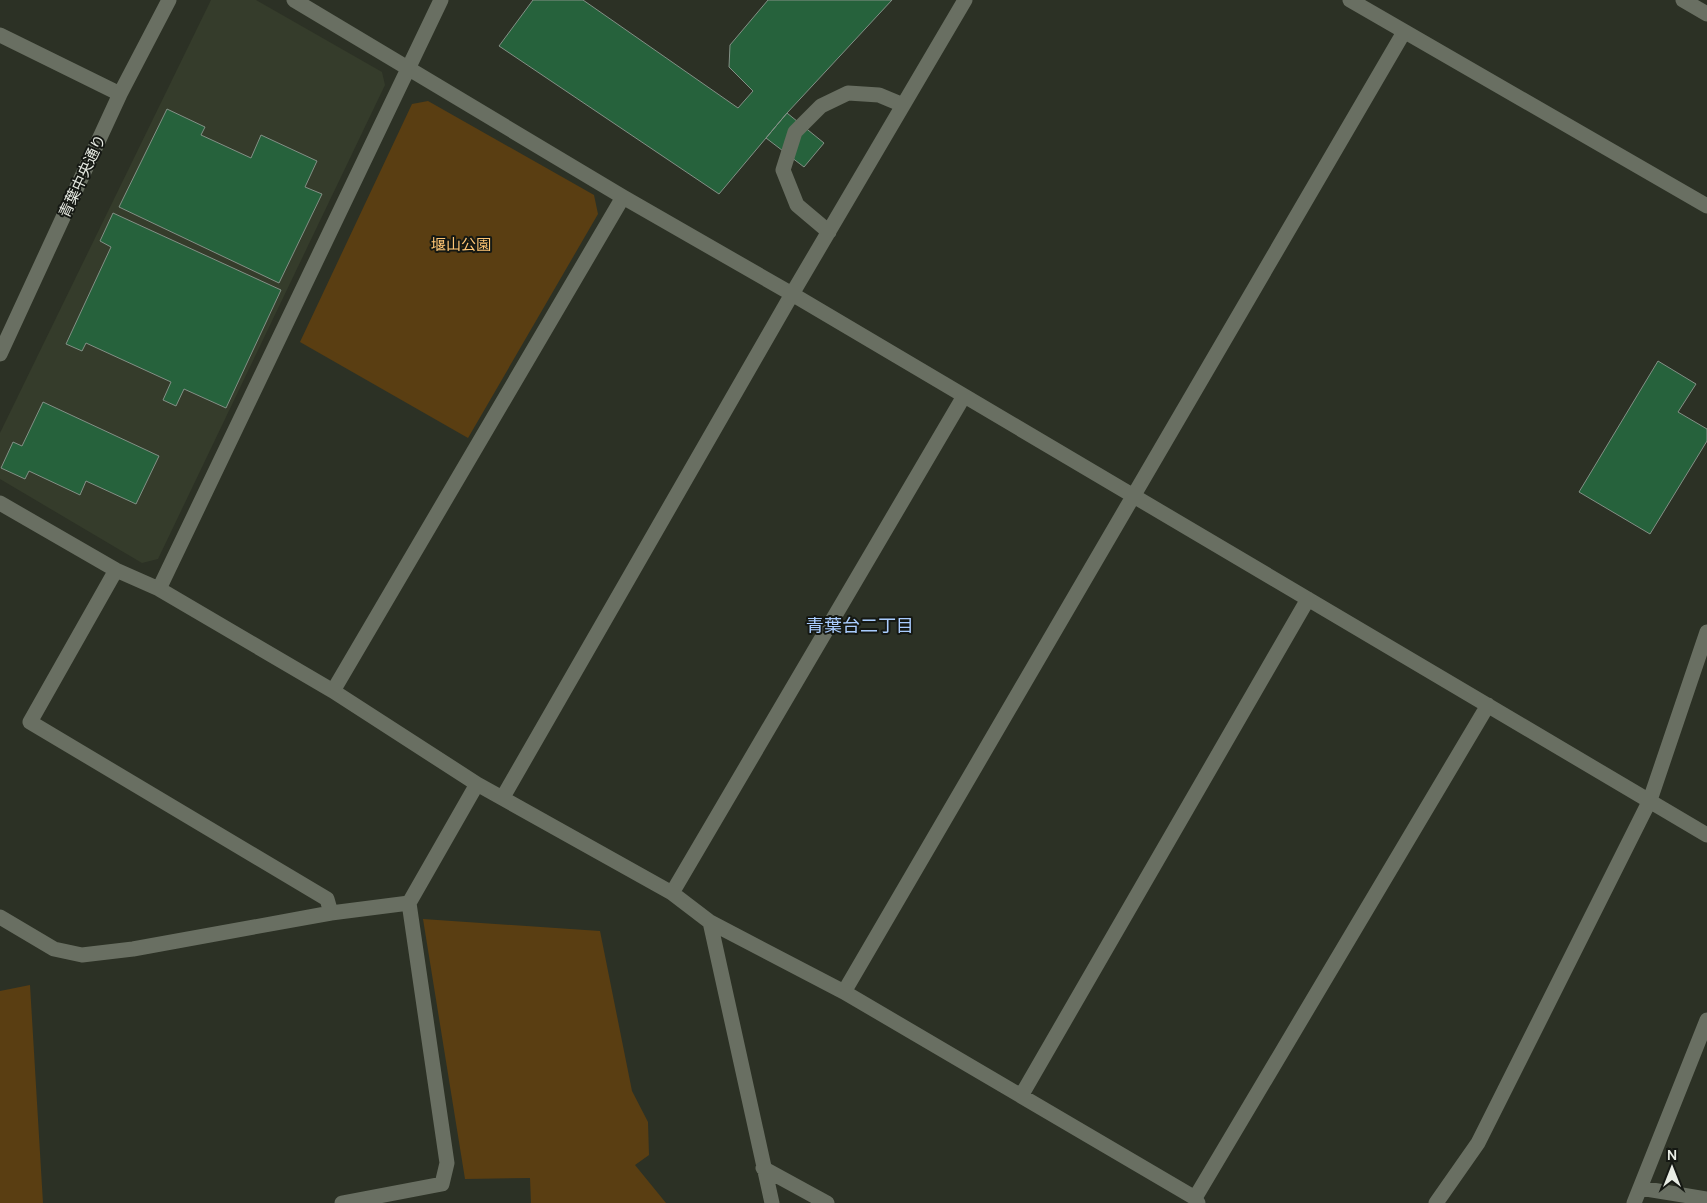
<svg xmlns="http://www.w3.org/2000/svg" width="1707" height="1203" viewBox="0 0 1707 1203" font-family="Manrope,'Noto Sans JP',sans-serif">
<rect width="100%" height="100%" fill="#2c3125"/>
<path fill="#353c2b" d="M211,0H256L382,72L385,85L158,559L142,563L0,479V433Z"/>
<path fill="#5a3e12" d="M428,101L594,195L598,214L468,438L300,342L412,104Z
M423,919L600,931L632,1091L648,1122L649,1155L635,1165L666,1203H531L530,1178L465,1179Z
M30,985L43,1203H0V991Z"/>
<path fill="#26623c" stroke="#839086" d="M533,0H583L738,108L753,91L729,67L730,45L768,0H892L787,113L719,194L499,46Z
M167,109L205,127L201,135L251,158L261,135L317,161L305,187L322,194L279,283L119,207Z
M787,113L824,143L804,167L766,138Z
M113,213L281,290L226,408L184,389L176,406L163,400L171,382L86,343L82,351L66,344L111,247L100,241Z
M1658,361L1696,384L1678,412L1707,429V441L1650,534L1579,492Z
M43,402L159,456L136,504L86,481L80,495L29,471L25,479L1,468L13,442L22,446Z"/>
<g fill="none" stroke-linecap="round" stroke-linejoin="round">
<path stroke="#696f62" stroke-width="15" d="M294,0L623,197L792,294L1707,835
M1350,0L1707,206
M1683,0L1707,14
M0,35L120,94
M829,232L797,205L783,170L795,132L821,106L848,93L879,95L903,105
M0,354L120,94L169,0
M0,503L116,570L159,589L333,691L477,784L672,893L710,922L844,992L1195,1198L1198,1203
M116,570L30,722L327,899L331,913
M159,589L441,0
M333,691L623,197
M503,797L792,294L965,0
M672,893L964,396
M0,917L54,949L82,955L133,949L331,913L409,903
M710,922L772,1203
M844,992L1404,32
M1021,1096L1308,599
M763,1168L827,1203
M1640,1188L1707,1199
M1195,1198L1488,705
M342,1203L442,1184L447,1163L409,903L477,784
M1436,1203L1478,1143L1650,800L1707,632
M1634,1203L1707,1020"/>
</g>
<g text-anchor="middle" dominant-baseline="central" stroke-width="4" stroke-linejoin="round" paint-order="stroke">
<g font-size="15" fill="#e8ece4" stroke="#151813">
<text transform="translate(82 176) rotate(-65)">青葉中央通り</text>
</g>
<g font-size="15" fill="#ffc675" stroke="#151813">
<text x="461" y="244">堰山公園</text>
</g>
<g font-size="18" fill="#a9ccfe" stroke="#151813">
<text x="860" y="625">青葉台二丁目</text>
</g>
</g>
<g transform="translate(1672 1168)" stroke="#151813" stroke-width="4" paint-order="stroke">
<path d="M0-4L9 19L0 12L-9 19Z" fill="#e8ece4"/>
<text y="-8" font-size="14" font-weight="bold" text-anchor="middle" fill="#e8ece4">N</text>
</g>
</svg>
